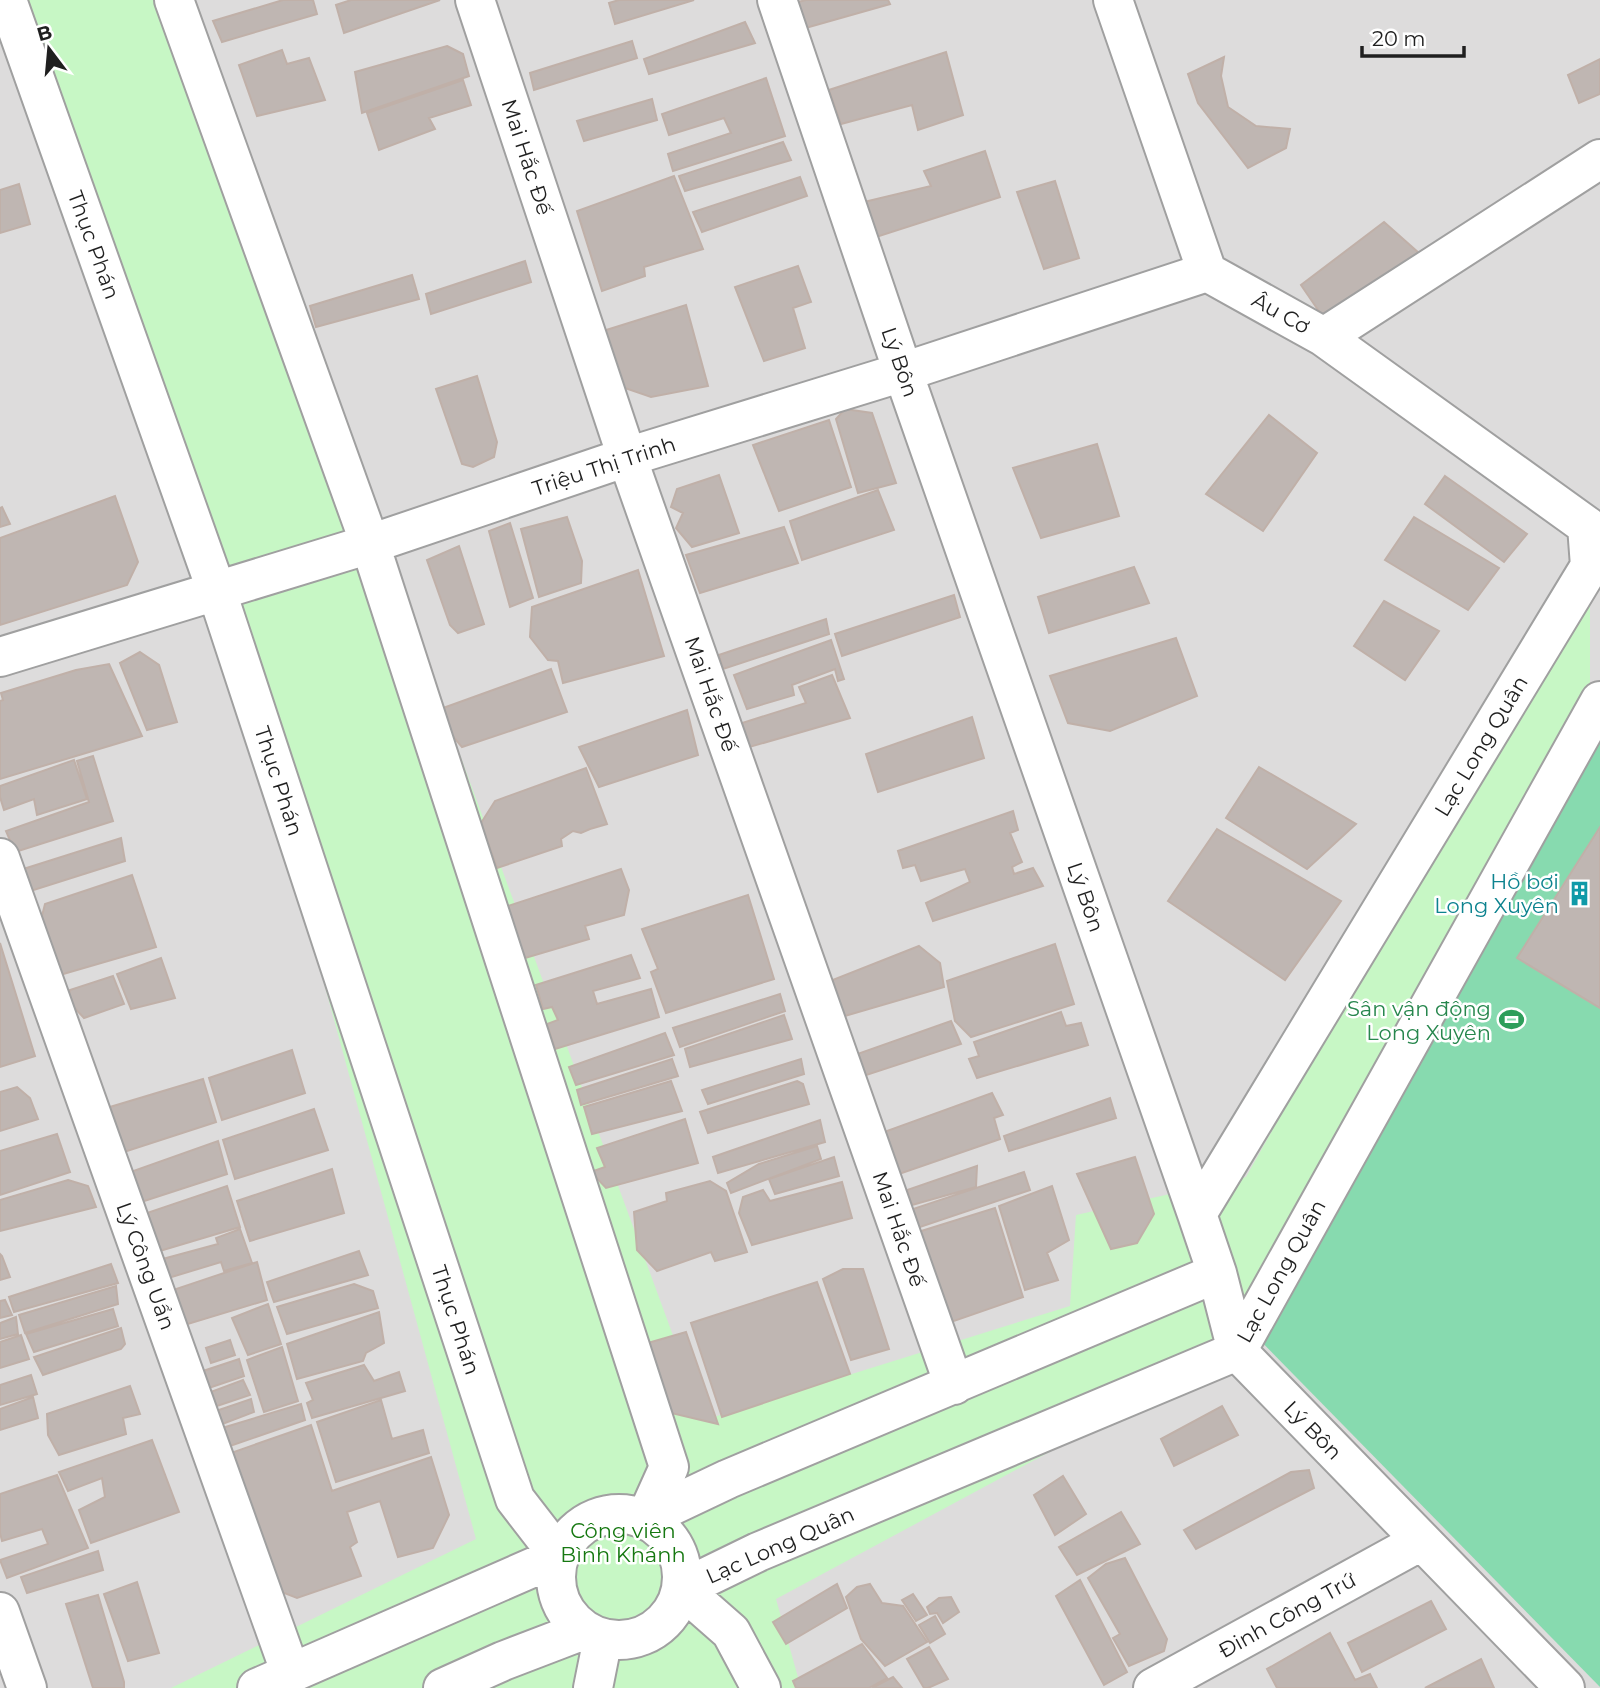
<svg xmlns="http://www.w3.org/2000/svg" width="1600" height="1688" viewBox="0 0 1600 1688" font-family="Montserrat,sans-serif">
<rect width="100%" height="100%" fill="#efebe5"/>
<path fill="#dddcdc" d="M0,0H1600V1688H0Z"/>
<path fill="#c7f7c5" d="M7,0H183L704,1420L1070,1306L1076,1215L1246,1177L1590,566V684L1237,1351L776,1599L801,1688H171L476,1539L217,592Z"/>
<path fill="#87daaf" d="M1600,716V1687L1244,1324Z"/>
<path fill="#bfb6b2" stroke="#c0b0a8" stroke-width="2" d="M283,0H313L317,14L222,42L213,21Z
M351,0H440L344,33L336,5Z
M619,0H694L615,24L609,3Z
M806,0H888L890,4L802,29L794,3Z
M745,22L755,43L649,74L644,59Z
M632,41L637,58L534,90L530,73Z
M447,46L463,54L469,76L362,113L355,72Z
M282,50L287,64L309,58L325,100L257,116L239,65Z
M946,52L963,115L918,130L912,105L841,124L829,90Z
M1224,57L1221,76L1228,107L1256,126L1290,129L1286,148L1248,168L1198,103L1188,74Z
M1600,59V94L1579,103L1568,75Z
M766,78L785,136L673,171L668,154L731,133L724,118L669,135L662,114Z
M463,80L471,105L429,118L435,129L379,150L367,113Z
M652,99L657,120L584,141L577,121Z
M783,142L791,160L685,191L679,176Z
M985,151L1000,197L873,238L864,202L931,186L924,171Z
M674,176L703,249L644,267L645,276L602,291L577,211Z
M800,177L807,196L702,232L693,212Z
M1055,181L1079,258L1044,269L1017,192Z
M19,184L30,224L0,233V190Z
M1384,222L1420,254L1325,320L1301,285Z
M525,261L531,282L431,314L426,294Z
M798,266L811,302L793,308L805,348L764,361L735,287Z
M412,275L419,299L316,327L310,306Z
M686,305L708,386L651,397L619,386L600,332Z
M477,376L497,442L494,457L473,467L462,464L436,389Z
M845,409L872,413L896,483L858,493L836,419Z
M1269,415L1317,453L1263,531L1206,494Z
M829,420L851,487L779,511L753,445Z
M1097,444L1119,516L1041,538L1013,468Z
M719,475L739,533L692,547L676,528L683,513L671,507L677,489Z
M1445,476L1527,534L1504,562L1425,504Z
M878,490L894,530L802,560L790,521Z
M115,496L138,562L127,585L0,625V538Z
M2,507L10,524L0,527V508Z
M567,517L582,561L581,583L539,597L521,529Z
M1414,517L1499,568L1468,610L1385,560Z
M510,523L533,598L510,607L489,531Z
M784,527L798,563L700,593L686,555Z
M459,546L484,624L458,633L450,625L427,560Z
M1134,567L1149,603L1049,633L1038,597Z
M638,570L664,656L563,683L558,661L548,660L530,637L532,607Z
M954,595L960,617L842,656L835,634Z
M1384,601L1439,631L1405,680L1354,646Z
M826,619L829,634L723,669L719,655Z
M1176,638L1197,696L1110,731L1068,723L1050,676Z
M831,640L844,679L838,681L835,669L792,685L794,695L747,709L734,675Z
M140,652L159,665L177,722L147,730L120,663Z
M109,664L142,736L0,779V701L3,700L1,693L76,670Z
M551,669L567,712L462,747L432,712Z
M832,675L850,718L746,748L735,737L742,723L806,703L799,687Z
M687,710L698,755L599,787L579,747Z
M972,717L984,758L878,792L866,754Z
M93,756L113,821L15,852L6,831L89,802L77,761Z
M74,760L87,799L37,815L34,799L4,810L0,797V786Z
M1259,767L1356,824L1307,869L1226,818Z
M586,768L607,824L590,829L581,833L573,831L561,839L562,846L497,868L481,823L495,801Z
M1013,811L1018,830L1010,833L1022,862L1012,867L1014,874L1033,868L1043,886L933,921L926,903L970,882L965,869L921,881L915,865L903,868L898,851Z
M1600,827V1008L1517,958Z
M1217,829L1341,901L1285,980L1168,901Z
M121,838L125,861L21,894L14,872Z
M621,869L629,890L624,915L585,926L589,939L525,958L505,907Z
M132,875L156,947L53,977L38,932L45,904Z
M748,895L774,979L666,1013L651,972L658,969L642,929Z
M0,943L35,1056L0,1067Z
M1055,944L1074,1004L971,1037L955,1021L947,981Z
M919,946L940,963L944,987L838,1018L825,983Z
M631,955L640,978L593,991L597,1004L651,989L659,1017L555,1049L547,1024L558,1020L552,1007L543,1009L536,985Z
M161,958L175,998L131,1009L117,974Z
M113,976L124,1004L84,1018L68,1001L70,990Z
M780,994L785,1011L680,1047L673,1028Z
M1061,1012L1066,1026L1081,1023L1088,1045L977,1078L969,1059L979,1056L974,1042Z
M784,1015L792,1039L690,1067L685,1049Z
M951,1021L961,1044L854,1079L846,1058Z
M665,1033L674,1055L576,1085L569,1067Z
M292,1050L305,1093L222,1120L209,1078Z
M672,1059L678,1076L581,1105L577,1090Z
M801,1059L804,1074L708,1104L702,1090Z
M203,1079L216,1122L124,1152L110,1107Z
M671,1081L682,1111L592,1134L584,1107Z
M797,1081L803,1084L809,1104L708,1133L700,1112Z
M17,1087L30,1098L38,1119L0,1131V1092Z
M992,1093L1003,1115L994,1118L1000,1139L899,1174L884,1132Z
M1110,1098L1116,1118L1009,1151L1004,1136Z
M314,1109L328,1150L235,1179L223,1140Z
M685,1119L698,1163L606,1188L591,1172L605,1167L597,1148Z
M820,1120L825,1142L718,1173L713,1157Z
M57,1134L70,1172L0,1195V1151Z
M218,1141L227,1174L135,1204L122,1175Z
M817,1146L821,1159L731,1193L727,1183L759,1164Z
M834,1157L839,1176L775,1194L769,1179Z
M1135,1157L1154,1214L1137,1243L1111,1249L1077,1174Z
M977,1166L976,1187L912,1205L907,1190Z
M332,1169L344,1213L250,1241L237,1201Z
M1024,1172L1030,1190L911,1230L904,1212Z
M68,1180L88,1186L96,1207L0,1231V1200Z
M710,1181L726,1191L747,1252L715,1261L711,1252L657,1271L637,1250L634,1212L667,1201L666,1193Z
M842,1182L852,1218L752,1245L739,1213L743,1197L763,1190L770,1201Z
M227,1186L240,1227L153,1253L138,1216Z
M1052,1186L1069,1240L1047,1253L1058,1280L1025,1290L999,1206Z
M995,1208L1023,1297L948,1323L915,1233Z
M240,1229L252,1263L224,1271L221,1262L165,1279L159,1260L218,1244L216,1238Z
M359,1251L368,1275L274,1302L267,1282Z
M0,1254L2,1256L10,1277L0,1280Z
M257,1262L267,1300L181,1326L167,1292Z
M111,1264L118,1283L14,1312L9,1297Z
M843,1269H863L889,1349L851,1360L823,1279Z
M817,1282L850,1374L722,1417L691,1323Z
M354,1284L373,1291L378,1308L287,1334L277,1307Z
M116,1286L118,1304L25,1333L19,1315Z
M5,1300L12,1315L0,1318V1301Z
M268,1304L281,1344L248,1355L232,1318Z
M113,1309L118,1326L34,1352L26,1334Z
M379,1312L384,1343L366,1353L363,1361L297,1379L287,1344Z
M16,1317L18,1334L0,1339V1323Z
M121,1328L125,1344L121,1349L43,1375L34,1357Z
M686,1332L718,1424L671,1413L648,1343Z
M21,1335L29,1359L0,1368V1342Z
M230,1340L235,1355L211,1363L206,1348Z
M282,1347L298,1401L264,1412L247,1360Z
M239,1359L244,1376L194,1393L188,1376Z
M364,1365L374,1381L399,1372L405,1391L312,1418L307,1403L313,1400L306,1383Z
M31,1375L37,1394L0,1405V1385Z
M243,1380L250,1395L214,1407L208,1393Z
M130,1386L140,1414L123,1418L126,1434L59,1455L48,1435L47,1414Z
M33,1397L38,1418L0,1430V1409Z
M251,1399L254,1412L212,1428L204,1415Z
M381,1400L392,1439L423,1430L429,1453L336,1482L317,1422Z
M301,1404L305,1420L227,1447L219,1429Z
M1222,1406L1238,1435L1174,1466L1161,1439Z
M311,1425L332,1491L431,1457L449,1515L433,1548L398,1557L380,1501L347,1512L357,1542L350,1547L361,1576L297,1598L274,1589L228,1454Z
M152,1440L179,1512L91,1543L79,1510L105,1497L102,1478L68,1491L59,1472Z
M1309,1470L1314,1488L1196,1549L1184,1530L1291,1472Z
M57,1475L88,1548L7,1578L0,1560L48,1544L42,1529L2,1541L0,1533V1494Z
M1063,1476L1086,1514L1055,1535L1034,1495Z
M1121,1512L1140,1544L1077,1575L1059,1547Z
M98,1551L103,1570L27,1593L21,1577Z
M1125,1558L1167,1639L1164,1651L1129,1666L1113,1638L1120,1634L1088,1578L1106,1564Z
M1080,1580L1127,1672L1104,1685L1056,1596Z
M137,1582L159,1653L128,1661L104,1594Z
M837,1584L847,1608L786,1644L773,1622Z
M870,1584L882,1603L903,1606L927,1642L885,1666L861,1639L846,1597L857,1587Z
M913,1594L927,1615L916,1621L902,1600Z
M98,1595L124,1682V1688H93L66,1604Z
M951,1597L959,1612L943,1623L937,1613L930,1614L927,1607L939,1598Z
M1431,1601L1446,1629L1362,1672L1348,1643Z
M935,1616L945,1634L930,1643L919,1625Z
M1330,1633L1355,1680L1370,1674L1377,1688H1277L1267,1669Z
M862,1644L887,1678L869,1688H796L793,1681Z
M929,1647L948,1679L928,1688H924L907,1659Z
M1481,1659L1494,1688H1425Z
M893,1677L902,1688H872Z"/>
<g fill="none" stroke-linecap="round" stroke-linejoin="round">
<defs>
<path id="minor" d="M7,0L217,592L515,1499L559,1556L257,1688
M174,0L370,544L669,1467L646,1518
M475,0L627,457L954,1385
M777,0L903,372L1197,1214L1217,1273L1237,1351L1565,1688
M1113,0L1207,272L1324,337L1587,526L1590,566L1197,1214
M1324,337L1600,159
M0,657L370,544L627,457L903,372L1207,272
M0,858L291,1674
M556 1577a63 63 0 1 1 126 0a63 63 0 1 1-126 0Z
M646,1518L728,1479L1217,1273
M0,1612L27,1688
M443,1688L503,1661L584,1630
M593,1688L603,1638
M761,1688L731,1632L682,1589L758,1552L1237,1351L1600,701
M1153,1688L1421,1541"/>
</defs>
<use href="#minor" stroke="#a0a0a0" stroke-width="42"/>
<use href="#minor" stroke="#fff" stroke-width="38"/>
</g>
<defs>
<symbol id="building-bare" viewBox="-9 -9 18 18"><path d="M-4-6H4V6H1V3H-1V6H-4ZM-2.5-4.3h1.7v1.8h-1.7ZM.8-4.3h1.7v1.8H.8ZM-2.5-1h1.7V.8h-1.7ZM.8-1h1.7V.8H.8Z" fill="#0f9aa8" stroke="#fff" stroke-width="2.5" paint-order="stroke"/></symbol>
<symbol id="stadium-bare" viewBox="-9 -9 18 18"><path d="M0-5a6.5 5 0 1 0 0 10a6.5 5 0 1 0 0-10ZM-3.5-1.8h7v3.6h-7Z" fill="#2e9e5b" stroke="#fff" stroke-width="2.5" paint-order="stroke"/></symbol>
</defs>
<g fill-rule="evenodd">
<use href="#building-bare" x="1562" y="876" width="35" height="35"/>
<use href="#stadium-bare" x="1494" y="1002" width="35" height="35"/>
</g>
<g text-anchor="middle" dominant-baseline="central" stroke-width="5" stroke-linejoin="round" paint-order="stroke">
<g font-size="21" fill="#1f1f1f" stroke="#fff">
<text transform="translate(527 157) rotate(72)">Mai Hắc Đế</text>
<text transform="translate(94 245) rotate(70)">Thục Phán</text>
<text transform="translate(1281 313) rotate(29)">Âu Cơ</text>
<text transform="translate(900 362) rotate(71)">Lý Bôn</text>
<text transform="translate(604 466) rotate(-18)">Triệu Thị Trinh</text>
<text transform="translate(711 694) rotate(71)">Mai Hắc Đế</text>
<text transform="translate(1481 746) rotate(-59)">Lạc Long Quân</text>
<text transform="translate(279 781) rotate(72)">Thục Phán</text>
<text transform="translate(1086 897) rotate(71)">Lý Bôn</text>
<text transform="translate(899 1229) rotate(71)">Mai Hắc Đế</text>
<text transform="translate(146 1266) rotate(70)">Lý Công Uẩn</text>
<text transform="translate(1281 1271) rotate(-61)">Lạc Long Quân</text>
<text transform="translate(456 1320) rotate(72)">Thục Phán</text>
<text transform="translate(1313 1430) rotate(46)">Lý Bôn</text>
<text transform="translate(780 1545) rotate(-24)">Lạc Long Quân</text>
<text transform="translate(1287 1615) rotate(-29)">Đinh Công Trứ</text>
</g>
<g font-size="21" fill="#0d838f" stroke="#fff" text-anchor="end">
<text x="1559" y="881">Hồ bơi<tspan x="1559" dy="24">Long Xuyên</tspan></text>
</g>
<g font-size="21" fill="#27864d" stroke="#fff" text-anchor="end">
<text x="1491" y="1008">Sân vận động<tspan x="1491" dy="24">Long Xuyên</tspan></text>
</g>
<g font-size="21" fill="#167811" stroke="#fff">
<text x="623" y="1530">Công viên<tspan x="623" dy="24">Bình Khánh</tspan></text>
</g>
</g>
<g transform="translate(49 49) rotate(344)" stroke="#ffffff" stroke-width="5" paint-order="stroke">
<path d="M0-5L12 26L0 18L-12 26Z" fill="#1f1f1f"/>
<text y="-10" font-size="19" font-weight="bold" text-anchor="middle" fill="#1f1f1f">B</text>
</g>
<path d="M1362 46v10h102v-10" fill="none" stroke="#1f1f1f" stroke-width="3.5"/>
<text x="1372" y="46" font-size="21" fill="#1f1f1f" stroke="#ffffff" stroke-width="5" paint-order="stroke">20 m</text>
</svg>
